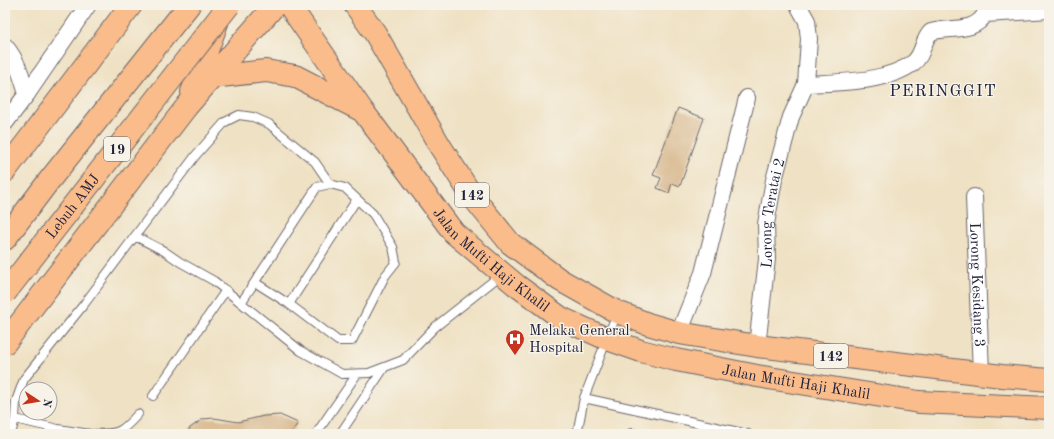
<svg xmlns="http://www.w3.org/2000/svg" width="1054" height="439" font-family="'Old Standard TT',serif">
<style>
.building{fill:#d5b488}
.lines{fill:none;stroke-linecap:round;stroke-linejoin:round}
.service-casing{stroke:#6a656b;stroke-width:10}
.minor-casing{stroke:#6a656b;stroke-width:18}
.primary-casing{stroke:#6a656b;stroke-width:24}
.trunk-casing{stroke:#6a656b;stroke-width:24}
.service{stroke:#fff;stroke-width:8}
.minor{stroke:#fff;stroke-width:16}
.primary{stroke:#f9bc8a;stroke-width:22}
.trunk{stroke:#f9bc8a;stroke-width:22}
.trunk-bridge-casing{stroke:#6a656b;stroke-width:24;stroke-linecap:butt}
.trunk-bridge{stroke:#f9bc8a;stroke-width:22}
.labels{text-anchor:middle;stroke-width:3;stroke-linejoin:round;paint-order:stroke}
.shield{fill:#f7f3e8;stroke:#62616f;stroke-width:1}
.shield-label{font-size:14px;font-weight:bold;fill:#22223b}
.street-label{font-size:15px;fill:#22223b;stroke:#f7f3e8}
.poi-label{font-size:15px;fill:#22223b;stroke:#f7f3e8;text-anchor:start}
.quarter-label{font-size:17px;letter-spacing:1px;fill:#22223b;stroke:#f7f3e8}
</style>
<rect width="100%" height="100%" fill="#f7f3e8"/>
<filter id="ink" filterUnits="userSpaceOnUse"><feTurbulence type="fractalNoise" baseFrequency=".025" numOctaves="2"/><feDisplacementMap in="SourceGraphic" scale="8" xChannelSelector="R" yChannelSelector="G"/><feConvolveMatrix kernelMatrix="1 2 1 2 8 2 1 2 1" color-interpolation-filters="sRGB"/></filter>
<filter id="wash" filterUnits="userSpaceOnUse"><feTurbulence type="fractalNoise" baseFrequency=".012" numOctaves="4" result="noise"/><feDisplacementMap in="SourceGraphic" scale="16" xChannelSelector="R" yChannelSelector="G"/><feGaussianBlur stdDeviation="0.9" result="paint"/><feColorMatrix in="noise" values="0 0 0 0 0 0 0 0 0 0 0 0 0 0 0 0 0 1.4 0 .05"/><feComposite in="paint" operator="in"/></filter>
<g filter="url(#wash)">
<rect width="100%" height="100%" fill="#efe1c3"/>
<g id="blocks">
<!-- building -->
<path class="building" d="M678,108L704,118L680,186L672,183L669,193L657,188L661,178L653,175Z
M280,415L298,423L290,434H186L190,428L203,419L214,418L238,422L264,416Z"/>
</g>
</g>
<g filter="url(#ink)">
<use href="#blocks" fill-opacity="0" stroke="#6a656b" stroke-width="1"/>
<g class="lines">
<defs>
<path id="service" d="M135,236L196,155L225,122L239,115L253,117L269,124L315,162L330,184
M241,303L317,187L330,184L345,188L373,214L393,247L396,262L385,276L352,341H338L289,304L256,283
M289,304L357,199
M153,396L226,290
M584,398L748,434
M15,419L58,429L90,434
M631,433L636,434
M11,434L15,419L16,401L24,379L85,303L135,236L164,251L180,262L214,281L301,351L342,374L369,373L403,360L435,327L502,274
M95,434C119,434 122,432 138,414
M316,434L357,374
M340,434L384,368
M577,434L584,398L617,313"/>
<g id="minor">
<path d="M5,46C17,60 22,77 27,94L5,123"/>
<path d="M806,84C838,82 886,83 913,63C924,55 922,40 931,32C949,26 974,34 985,14L1049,10"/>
<path d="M27,94L88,5"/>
<path id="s1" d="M974,197L981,373"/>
<path d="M679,333L703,273L747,98"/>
<path id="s2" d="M757,346L767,259L766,224L774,180L791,117L806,84L809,39L807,21L798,5"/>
</g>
<path id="primary" d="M192,92L217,23
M5,171L131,5
M5,343L187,106L275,5"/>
<g id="trunk">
<path id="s3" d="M289,5L362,110L454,233L516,285L561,318L607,339L641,351L676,360L757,376L919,402L1049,408"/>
<path d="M355,5L375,33L440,146L472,196L510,243L560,280L617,312L648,324L679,333L757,346L1002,376L1049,380"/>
<path d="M212,77L266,71L295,76L359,109"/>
<path d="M5,239L48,182L189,5"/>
</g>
</defs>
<!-- service casing -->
<use href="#service" class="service-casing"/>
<!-- minor casing -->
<use href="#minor" class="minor-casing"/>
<!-- primary casing -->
<use href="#primary" class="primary-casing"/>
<!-- trunk casing -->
<use href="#trunk" class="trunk-casing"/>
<!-- service -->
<use href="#service" class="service"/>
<!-- minor -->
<use href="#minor" class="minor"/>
<!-- primary -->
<use href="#primary" class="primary"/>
<!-- trunk -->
<use href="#trunk" class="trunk"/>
<defs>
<g id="trunk-bridge">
<path id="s4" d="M5,293L229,5"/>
</g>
</defs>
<!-- trunk-bridge casing -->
<use href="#trunk-bridge" class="trunk-bridge-casing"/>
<!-- trunk-bridge -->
<use href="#trunk-bridge" class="trunk-bridge"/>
</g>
</g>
<!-- icons -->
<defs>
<symbol id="hospital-pin" viewBox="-11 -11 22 30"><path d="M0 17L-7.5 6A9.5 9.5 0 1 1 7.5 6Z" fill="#c8321e" stroke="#f7f3e8"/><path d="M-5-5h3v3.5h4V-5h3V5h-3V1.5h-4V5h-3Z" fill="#fff"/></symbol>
</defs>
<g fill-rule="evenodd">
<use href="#hospital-pin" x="504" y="328" width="22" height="30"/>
</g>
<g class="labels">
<!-- shield labels -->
<g class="shield">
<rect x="104" y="137" width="26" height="24" rx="3"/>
<rect x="455" y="183" width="34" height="24" rx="3"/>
<rect x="814" y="344" width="34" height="24" rx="3"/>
</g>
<g class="shield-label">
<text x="117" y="154">19</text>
<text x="472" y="200">142</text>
<text x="831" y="361">142</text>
</g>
<!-- street labels -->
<g class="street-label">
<text dy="5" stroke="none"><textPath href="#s4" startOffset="110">Lebuh AMJ</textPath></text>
<text dy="5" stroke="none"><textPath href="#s2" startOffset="134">Lorong Teratai 2</textPath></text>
<text dy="5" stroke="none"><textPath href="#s3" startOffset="327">Jalan Mufti Haji Khalil</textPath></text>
<text dy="5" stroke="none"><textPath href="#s1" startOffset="88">Lorong Kesidang 3</textPath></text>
<text dy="5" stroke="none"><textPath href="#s3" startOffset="663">Jalan Mufti Haji Khalil</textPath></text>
</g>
<!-- poi labels -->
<g class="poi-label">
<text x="529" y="335">Melaka General<tspan x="529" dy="17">Hospital</tspan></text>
</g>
<!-- quarter labels -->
<g class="quarter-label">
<text x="943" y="96">PERINGGIT</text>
</g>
</g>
<!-- margin -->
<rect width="1054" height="439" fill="none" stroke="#f7f3e8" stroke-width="20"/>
<!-- north arrow -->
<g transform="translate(38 401) rotate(102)"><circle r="19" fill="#f7f3e8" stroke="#a29fa3"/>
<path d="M0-3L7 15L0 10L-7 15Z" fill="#c8321e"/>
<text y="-6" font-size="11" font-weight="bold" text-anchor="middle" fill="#22223b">N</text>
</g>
</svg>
